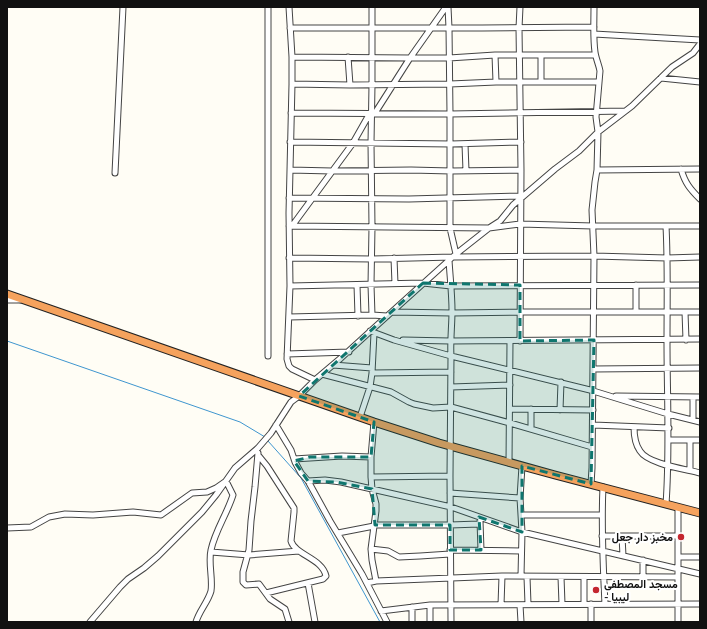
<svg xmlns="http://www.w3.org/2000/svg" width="707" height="629" font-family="'PT Serif',Vazirmatn,serif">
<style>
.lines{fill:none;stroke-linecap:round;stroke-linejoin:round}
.stream{stroke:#3f96cf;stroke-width:1}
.minor-casing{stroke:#444;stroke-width:7}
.highway-casing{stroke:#222;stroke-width:9}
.minor{stroke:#fff;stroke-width:5}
.highway{stroke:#f5a25d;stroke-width:7}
.marked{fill:#0f766e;fill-opacity:0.2;stroke:#0f766e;stroke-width:3;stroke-dasharray:8 5;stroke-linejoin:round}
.poi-dot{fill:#c4262e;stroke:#fff;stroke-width:1.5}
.labels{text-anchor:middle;stroke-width:4;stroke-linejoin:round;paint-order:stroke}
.poi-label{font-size:11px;font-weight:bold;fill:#111;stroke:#fff;text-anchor:end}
</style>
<rect width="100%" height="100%" fill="#fffdf5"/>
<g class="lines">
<!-- stream -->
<path class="stream" d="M7,341L240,422L265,437
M268,441L301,478L380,622"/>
<defs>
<path id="minor" d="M289,7L292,57V84L289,213L290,286L287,359L289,366L292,369L315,380
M448,7L449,28L450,114V228L456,254
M290,28H482L594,27
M594,34L700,40
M495,55L496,82
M292,57L410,58H449L495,55H595
M348,57L350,85
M661,78L700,82
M541,82V55
M292,84L350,85L450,84L496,82H599
M291,113L450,114L625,111
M375,113L410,58L446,7
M290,142L451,144L521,142
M465,144L466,171
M681,169C685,183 690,189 700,199
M290,170L332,171L411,170L451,171L521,170
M597,170L700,169
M115,173L123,7
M289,198L409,199L520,196
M289,226L489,228L520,224L593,226H700
M292,226L353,143L370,113
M289,258L372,259L453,257L594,256L667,258L700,257
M394,258L395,284
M449,260C450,277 452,294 452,311C452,326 450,341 451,356L450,476L451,622
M357,285L358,316
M290,286L423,283L451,286L700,285
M7,300H20
M392,312L452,313L520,312H700
M636,312V285
M685,312L686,340
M372,315L371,285L372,227L371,143L372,85V7
M289,317L372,315L387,316
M370,331L394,340L451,356L590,390L668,414L700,422
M403,340L450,341L700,339
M520,341L521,170L519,28L520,7
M287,354L349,352
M268,356V7
M333,365L372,368
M593,369L700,368
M372,373L451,372
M322,374L391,392L409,402L414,404L433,408L451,407L510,423L592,447
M451,387L510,385
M616,396L700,397
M510,409L593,410
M560,410L561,382
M360,417L370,387L372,373L374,333
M693,420V397
M374,422L371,457V477L372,489L376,504V511L371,549L372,560L376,581
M276,425L291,450L295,462L301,473L308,481L330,521L362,574L387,622
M593,425L669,428
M634,427C634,436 635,444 640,451C648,464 685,469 700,473
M531,429V409
M668,440H700
M258,453L255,487L251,521L249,550L243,572V582L246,585L259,584L270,599L285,609L289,622
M258,455L267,466L294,508V512L291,541C295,555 322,558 326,576L323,579L266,593
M294,459L342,456L371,457
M509,463L510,341
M690,470V440
M371,477L450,476
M308,481L325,480L341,482L451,507L522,532L700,574
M591,484L592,468L594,256L592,210L595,182L597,170L598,132L596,117L600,71C599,65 596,59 595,52C593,38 594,22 594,7
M603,487C601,526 603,565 605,604
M450,493L520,498
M666,504C670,450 667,396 667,342C667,303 668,265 666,226
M678,507V622
M521,515H602
M480,521L481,550
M375,525H450L479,524
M7,528L31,527L49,517L65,514L93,515L133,512L161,515L192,493L207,492L216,488L226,481L233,495C227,514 215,531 211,550C208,563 213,578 211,591C208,602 199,611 196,622
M338,533L374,526
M602,536H677
M622,536L623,556
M371,549L388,551L399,557L420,556L450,554
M450,550L521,551
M211,552L249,555L299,551
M678,557H700
M643,560V577
M521,576L522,532L520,498L522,466
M527,577L528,604
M561,577L562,604
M308,583L315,622
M367,583L376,581L502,576L678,577
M584,604V577
M430,605V622
M501,605L502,576
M520,605L521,622
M412,607V622
M381,611L430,605L700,604
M90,622L120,587L128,579L144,568L158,556L202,512L216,495L235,468L258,448L271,433L291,402L299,396L315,380L341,358L375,327L456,254L489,228L500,221L513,205L555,169L579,151L598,132L632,106L672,67L693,53L700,44
M591,622V604"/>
<path id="highway" d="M7,294L374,422L439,443L555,475L700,513"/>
</defs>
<!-- minor casing -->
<use href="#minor" class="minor-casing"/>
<!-- highway casing -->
<use href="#highway" class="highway-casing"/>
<!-- minor -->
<use href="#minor" class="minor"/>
<!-- highway -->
<use href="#highway" class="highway"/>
</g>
<!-- marked area -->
<path class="marked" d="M423,283L520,285V341L594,340L591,484L522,466V532L479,517L481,550H450V525H375L372,489L336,482L308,481L294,461L310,457H371L374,422L299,396Z"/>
<!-- markers -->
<g class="poi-dot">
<circle cx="681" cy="537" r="4"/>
<circle cx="596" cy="590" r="4"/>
</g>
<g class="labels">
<!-- poi labels -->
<g class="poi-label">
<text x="673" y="541">مخبز دار جعل</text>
<text x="604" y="588" text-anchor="start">مسجد المصطفى<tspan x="604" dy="13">- ليبيا</tspan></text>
</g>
</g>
<!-- border -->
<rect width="707" height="629" fill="none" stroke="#111111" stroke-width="16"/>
</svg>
